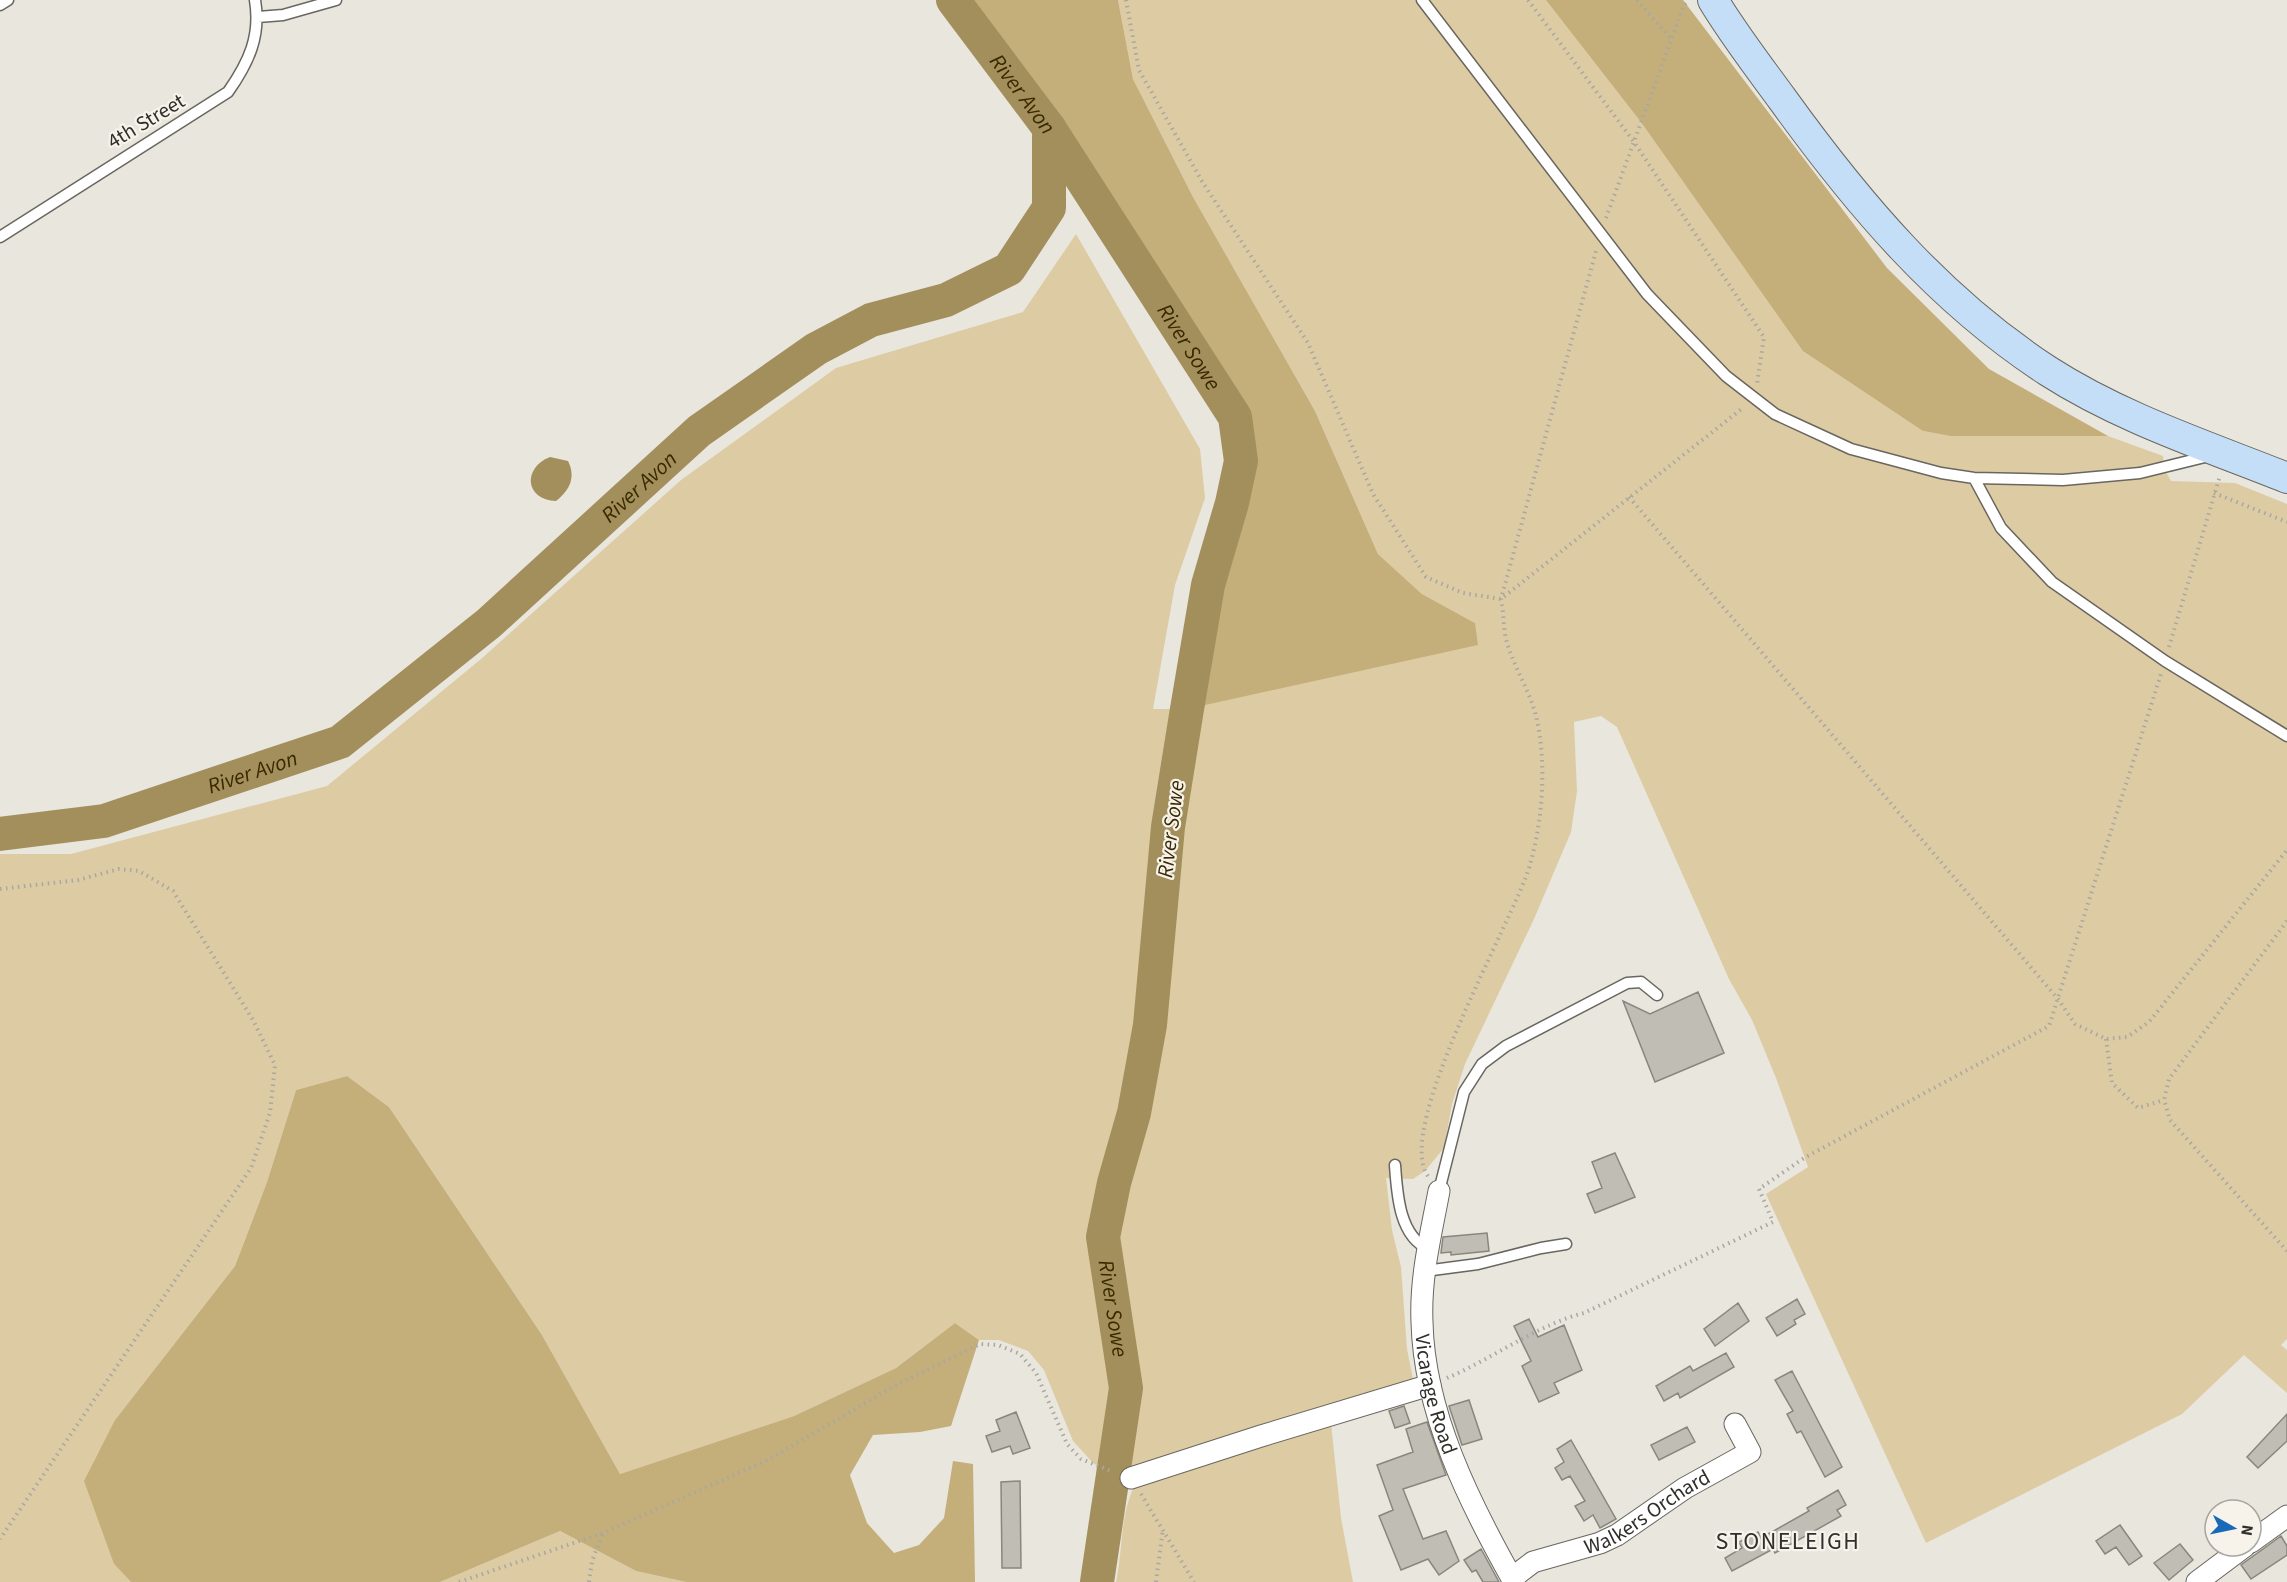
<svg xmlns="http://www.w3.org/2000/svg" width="2287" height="1582" font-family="'Source Sans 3',sans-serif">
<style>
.green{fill:#ddcca3}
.forest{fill:#c4af7b}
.water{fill:#a38f5c}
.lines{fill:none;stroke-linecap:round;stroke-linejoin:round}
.river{stroke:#a38f5c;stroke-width:34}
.building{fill:#c0bdb5;stroke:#89867e;stroke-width:1.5}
.service-casing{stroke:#69665f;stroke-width:13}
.minor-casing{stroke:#69665f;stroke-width:23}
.secondary-casing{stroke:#69665f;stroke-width:32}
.path{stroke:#a9a7a1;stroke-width:4;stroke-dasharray:1.5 4.5;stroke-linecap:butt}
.service{stroke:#fff;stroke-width:10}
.minor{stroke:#fff;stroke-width:21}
.secondary{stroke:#c4def8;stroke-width:30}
.labels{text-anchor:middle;stroke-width:4.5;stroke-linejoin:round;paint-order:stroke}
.street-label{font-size:21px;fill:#302f2c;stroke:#f7f3eb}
.water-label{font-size:22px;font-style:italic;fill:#382900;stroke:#f7f3eb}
.quarter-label{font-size:24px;letter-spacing:1.5px;fill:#302f2c;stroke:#f7f3eb}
</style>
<rect width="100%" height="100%" fill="#e9e6de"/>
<!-- green -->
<path class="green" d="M1118,0H1551L1923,431L1950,436H2108L2163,456L2164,468L2171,481L2235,483L2287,504V1339L2281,1345L2287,1350V1393L2244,1355L2182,1414L1926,1543L1766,1194L1808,1167L1776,1078L1752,1020L1729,979L1617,727L1601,716L1574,722L1577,791L1571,832L1534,919L1465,1064L1452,1104L1444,1148L1425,1171L1413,1179L1386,1178L1392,1230L1401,1267L1407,1349L1414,1384L1126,1476L1094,1464L1073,1441L1044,1370L1028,1351L999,1340H979L955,1323L896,1368L794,1416L620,1474L542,1335L389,1107L347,1076L296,1090L267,1182L235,1266L115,1420L114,1564L131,1582H0V854H71L327,786L481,659L681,480L836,368L1023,312L1076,234L1200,449L1205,498L1175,585L1153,709H1187L1475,623L1422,594L1378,554L1315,411L1193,197L1133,79Z
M1331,1423L1341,1518L1353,1582H1116C1123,1550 1120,1513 1135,1485Z
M560,1531L636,1571L686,1582H440Z"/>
<!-- forest -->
<path class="forest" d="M953,0H1118L1133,79L1193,197L1315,411L1378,554L1422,594L1475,623L1478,645L1187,709L1208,585L1241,461L1235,417L1049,128Z
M1546,0H1683L1887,268L1989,369L2108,436H1950L1923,431L1803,351L1641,122Z
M347,1076L389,1107L542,1335L620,1474L794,1416L896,1368L955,1323L979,1340L951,1426L920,1432L873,1435L850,1475L867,1523L894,1553L919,1545L944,1518L953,1461L973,1464L975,1582H686L636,1571L560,1531L440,1582H131L114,1564L84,1481L115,1420L235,1266L267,1182L296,1090Z"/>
<!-- water -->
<path class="water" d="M550,457L568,461C576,477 570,490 556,501C525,500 522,468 550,457Z"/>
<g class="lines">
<!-- river -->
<g class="river">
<path id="s1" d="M953,0L1049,128L1235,417L1241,461L1232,503L1208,585L1187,709L1168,827L1150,1025L1134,1113L1114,1183L1103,1237L1126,1388L1097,1582"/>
<path id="s2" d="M0,834L104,821L340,742L489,623L699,431L816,349L871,320L946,300L1009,269L1049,208V128"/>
</g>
</g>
<!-- building -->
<path class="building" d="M1698,992L1724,1053L1655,1082L1623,1001L1650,1014Z
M1615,1153L1635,1197L1595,1213L1587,1194L1602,1188L1592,1162Z
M1487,1233L1489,1251L1451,1255V1252L1441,1253L1443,1237Z
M1797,1299L1805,1314L1794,1320L1796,1324L1777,1336L1766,1318Z
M1738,1303L1749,1321L1715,1346L1704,1329Z
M1529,1319L1538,1337L1564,1325L1582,1370L1554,1383L1559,1393L1539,1402L1522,1366L1531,1361L1514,1326Z
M1726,1353L1734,1367L1680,1398L1678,1393L1664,1401L1656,1386L1690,1366L1693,1371Z
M1792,1371L1842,1467L1825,1477L1801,1431L1797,1433L1787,1414L1793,1411L1775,1380Z
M1469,1400L1482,1439L1462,1445L1449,1406Z
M1404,1406L1410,1423L1395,1428L1389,1411Z
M1016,1412L1030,1448L1013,1454L1010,1446L992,1452L986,1436L1000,1431L996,1420Z
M2287,1414V1441L2258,1468L2247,1457Z
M1427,1422L1446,1475L1403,1489L1423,1539L1446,1531L1459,1561L1439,1575L1428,1559L1401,1570L1379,1516L1393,1510L1377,1465L1413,1452L1406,1429Z
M1687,1427L1695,1442L1659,1460L1651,1445Z
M1571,1440L1616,1519L1600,1528L1593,1515L1584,1521L1575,1506L1585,1501L1570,1476L1562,1480L1555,1468L1564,1462L1557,1449Z
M1020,1481L1021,1568H1002L1001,1482Z
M1838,1490L1846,1505L1837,1510L1841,1516L1775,1553L1773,1549L1732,1571L1725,1558L1742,1548L1739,1542L1758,1532L1761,1538L1809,1511L1807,1508Z
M2120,1525L2142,1556L2129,1565L2116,1547L2105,1554L2096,1541Z
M2281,1536L2287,1546V1555L2251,1579L2241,1565Z
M2180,1544L2193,1560L2169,1580L2154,1563Z
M1481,1549L1486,1558L1499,1582H1483L1476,1570L1472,1572L1464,1560Z"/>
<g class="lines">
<defs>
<path id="service" d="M1422,0L1647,294L1726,376L1775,414L1851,449L1941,473L1974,478L2063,480L2140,473L2209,456
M0,5L8,0
M258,17L283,15L336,0
M0,237L228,92C249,62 261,36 255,0
M1974,478L2001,528L2052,582L2165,661L2287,736
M1395,1165C1397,1193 1399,1237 1429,1249
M1439,1191L1464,1092L1482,1064L1506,1046L1627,983L1641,982L1657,995
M1425,1271L1478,1264L1541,1248L1566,1244"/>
<g id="minor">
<path id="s3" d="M1439,1191C1431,1234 1420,1277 1422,1322C1424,1413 1470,1504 1514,1582"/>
<path d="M1131,1478L1261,1436L1430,1385"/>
<path d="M2251,1542L2287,1516"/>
<path id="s4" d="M1512,1578L1533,1562L1600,1543L1617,1535L1685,1488L1750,1452L1735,1424"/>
<path d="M2197,1582L2245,1546"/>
</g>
<path id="secondary" d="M1713,0C1734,35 1759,67 1783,100C1858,204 1939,300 2048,371C2121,418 2207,446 2287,478"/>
</defs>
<!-- service casing -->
<use href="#service" class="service-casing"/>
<!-- minor casing -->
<use href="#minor" class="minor-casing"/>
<!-- secondary casing -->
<use href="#secondary" class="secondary-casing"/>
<!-- path -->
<path class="path" d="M1126,0L1139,70L1203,183L1308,343L1373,494L1426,577L1463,593L1501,599L1744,407
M1528,0L1634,142L1764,337L1757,384
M1637,0L1671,39
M1606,218L1684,5L1689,0
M2214,493L2287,522
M1629,497L2058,999L2075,1024L2106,1039L2127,1037L2149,1022L2287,850
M2169,647L2220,476
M0,889L78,880L119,869L139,871L173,891L253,1020L275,1065L270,1113L251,1168L0,1539
M2287,921L2169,1079L2164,1100L2170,1120L2287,1251
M2106,1039L2112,1083L2138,1108L2164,1100
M1428,1176C1393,1128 1513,922 1530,865C1543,818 1547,763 1536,716C1529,689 1513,666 1506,639C1503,626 1504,612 1501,599L1596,251
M1447,1378C1492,1359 1539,1324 1584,1313L1773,1222L1759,1189L1804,1158L2049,1026L2161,674
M1141,1494L1194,1582
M459,1582L603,1533L768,1460L896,1385L980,1344L998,1345L1020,1354L1036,1373L1067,1444L1081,1459L1113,1472
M589,1582L592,1561L603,1533
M1156,1582L1163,1529"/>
<!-- service -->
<use href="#service" class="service"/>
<!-- minor -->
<use href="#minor" class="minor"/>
<!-- secondary -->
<use href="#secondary" class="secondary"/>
</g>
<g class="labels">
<!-- street labels -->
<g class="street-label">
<text transform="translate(146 121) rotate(-31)" y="7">4th Street</text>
<text dy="7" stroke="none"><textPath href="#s3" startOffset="206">Vicarage Road</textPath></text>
<text dy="7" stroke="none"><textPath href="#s4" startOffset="152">Walkers Orchard</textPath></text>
</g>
<!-- water labels -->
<g class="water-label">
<text dy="8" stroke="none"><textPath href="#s1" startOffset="117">River Avon</textPath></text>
<text dy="8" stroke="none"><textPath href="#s1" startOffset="420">River Sowe</textPath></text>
<text dy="8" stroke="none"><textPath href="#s2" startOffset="747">River Avon</textPath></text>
<text dy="8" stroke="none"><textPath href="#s2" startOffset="261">River Avon</textPath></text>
<text transform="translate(1170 829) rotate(-83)" y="8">River Sowe</text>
<text dy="8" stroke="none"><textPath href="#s1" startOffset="1410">River Sowe</textPath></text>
</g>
<!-- quarter labels -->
<g class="quarter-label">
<text x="1788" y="1549">STONELEIGH</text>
</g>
</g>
<!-- north arrow -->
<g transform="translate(2233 1528) rotate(99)"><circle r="28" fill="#f7f3eb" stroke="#a7a59f" stroke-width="1.5"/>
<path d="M0-4.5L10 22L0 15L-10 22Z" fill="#186ab9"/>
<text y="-9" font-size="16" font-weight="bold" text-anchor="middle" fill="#302f2c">N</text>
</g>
</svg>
